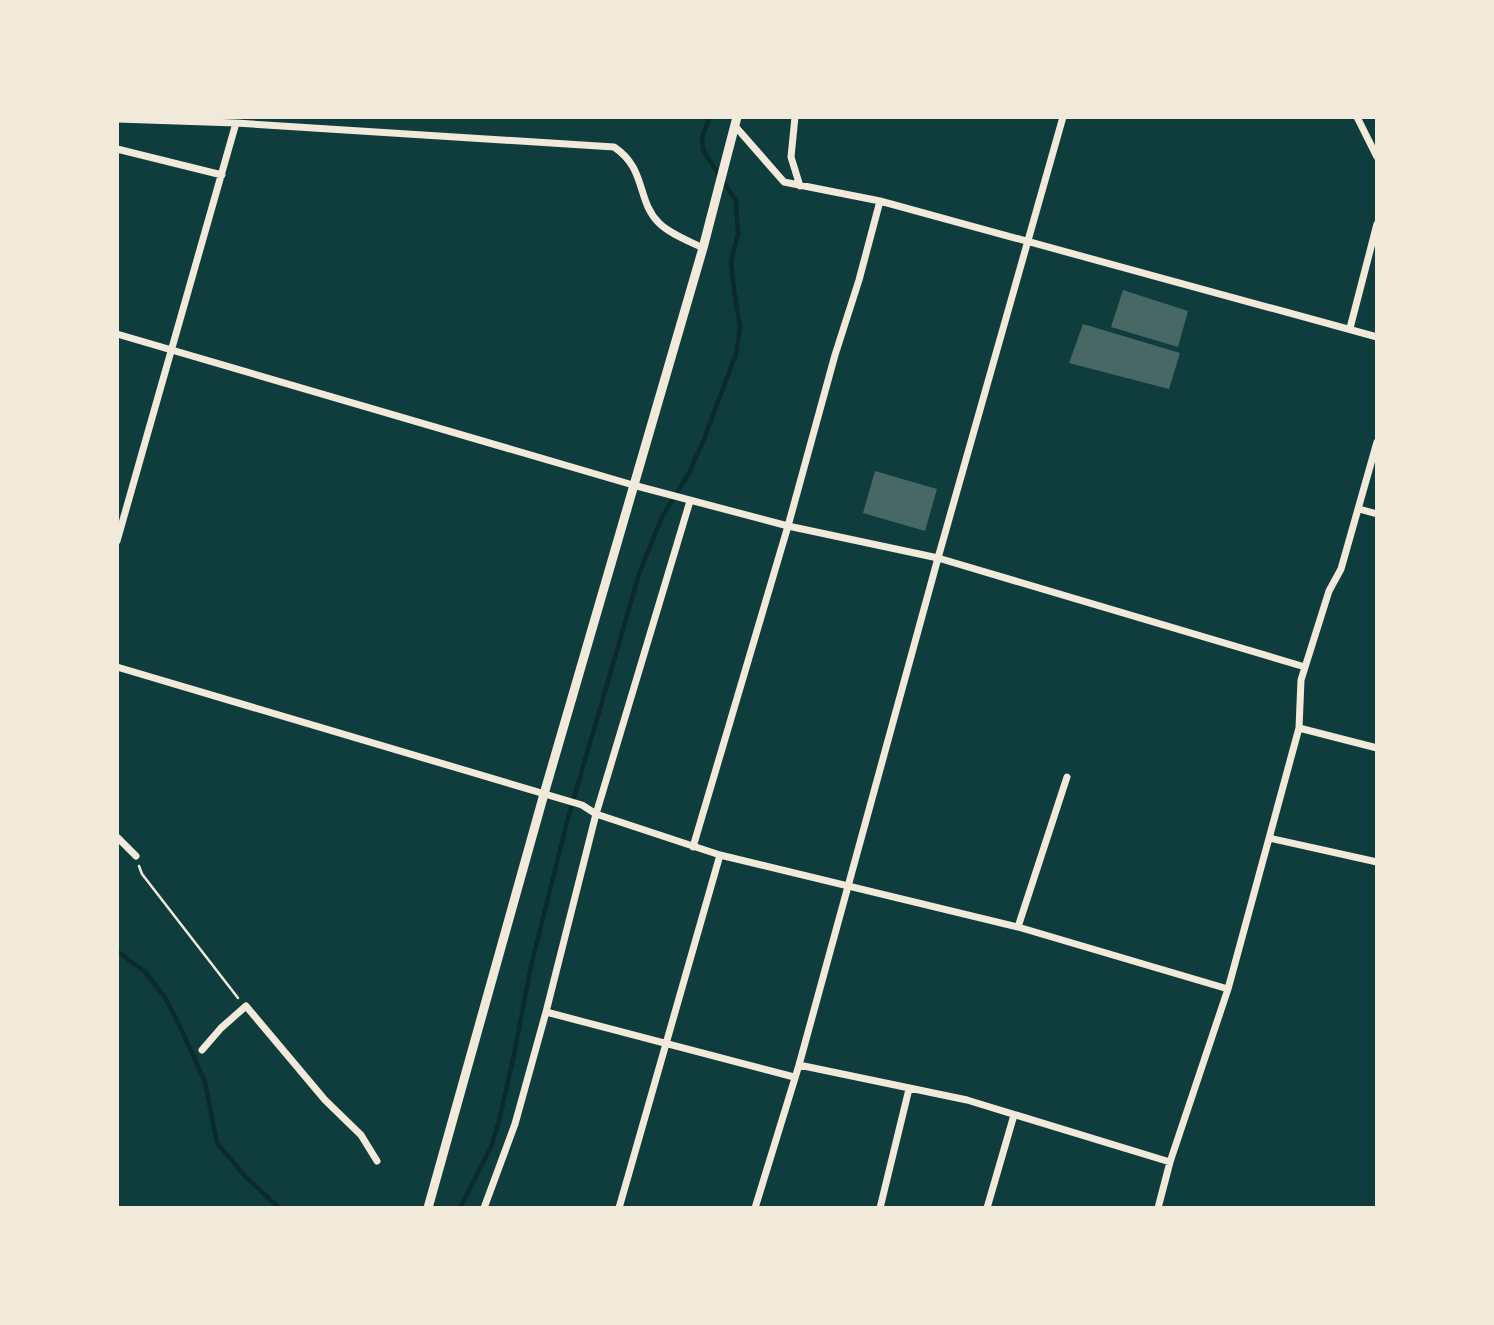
<svg xmlns="http://www.w3.org/2000/svg" width="1494" height="1325" font-family="Helvetica,sans-serif">
<style>
.lines{fill:none;stroke-linecap:round;stroke-linejoin:round}
.stream{stroke:#0a2a2b;stroke-width:4.5}
.building{fill:#486865}
.path{stroke:#f1e9da;stroke-width:2.5}
.minor{stroke:#f1e9da;stroke-width:7}
.tertiary{stroke:#f1e9da;stroke-width:9}
</style>
<rect width="100%" height="100%" fill="#0f3d3e"/>
<g class="lines">
<!-- stream -->
<path class="stream" d="M117,951L146,973L164,996L176,1018L205,1082L217,1143L245,1176L279,1208
M460,1208L491,1147L498,1125L514,1055L531,966L567,822L640,571L662,517L689,473L704,439L737,351L740,326L734,291L731,261L738,234L736,201L703,150L702,137L710,117"/>
</g>
<!-- building -->
<path class="building" d="M1123,290L1188,311L1178,347L1111,327Z
M1083,324L1180,353L1169,389L1069,363Z
M875,471L937,489L925,531L863,513Z"/>
<g class="lines">
<!-- path -->
<path class="path" d="M139,866L142,874L238,998"/>
<!-- minor -->
<path class="minor" d="M795,117L791,157L800,186
M1357,117L1377,157
M117,119L236,123L614,147C647,169 636,200 659,223C670,234 689,241 703,248
M735,126L784,182L880,201L1377,337
M117,149L222,175
M1350,328L1377,224
M117,334L633,485L788,526L938,558L1305,667
M1359,509L1377,514
M117,541L236,123
M117,667L582,805L596,814L720,855L1018,927L1228,989
M1299,728L1377,748
M117,837L136,856
M1269,838L1377,862
M693,847L788,526L835,355L859,280L880,201
M1018,927L1067,777
M546,1012L794,1077
M202,1050L221,1028L246,1006L325,1100L361,1135L377,1161
M799,1065L967,1100L1170,1162
M484,1208L515,1124L546,1012L596,814L690,501
M619,1208L720,855
M755,1208L799,1065L938,558L1063,117
M880,1208L909,1089
M987,1208L1014,1115
M1158,1208L1170,1162L1228,989L1299,728L1301,680L1329,591L1341,569L1377,442"/>
<!-- tertiary -->
<path class="tertiary" d="M428,1208L544,794L703,248L737,117"/>
</g>
<!-- border -->
<rect width="1494" height="1325" fill="none" stroke="#f1e9da" stroke-width="238"/>
</svg>
